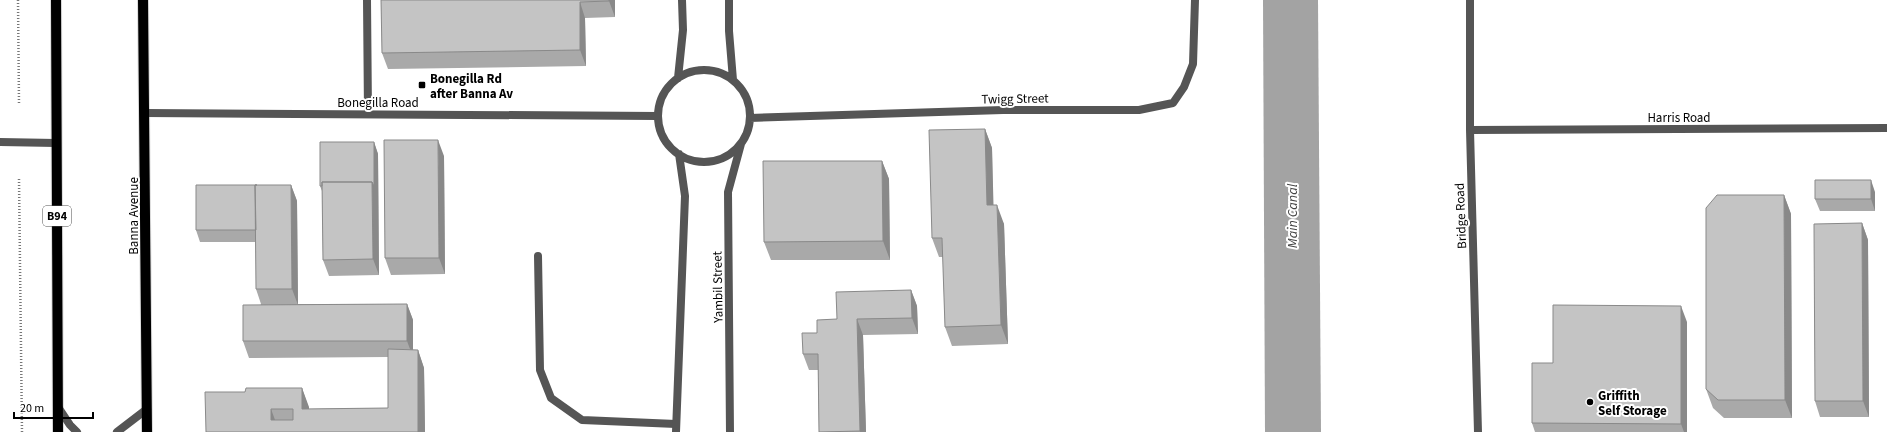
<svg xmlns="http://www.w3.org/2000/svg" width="1887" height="432" font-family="'Source Sans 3',sans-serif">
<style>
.water{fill:#a3a3a3}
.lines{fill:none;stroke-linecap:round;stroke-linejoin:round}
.primary-casing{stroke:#dbdbdb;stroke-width:12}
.path{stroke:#777;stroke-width:2.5;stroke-dasharray:1 2;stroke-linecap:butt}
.service{stroke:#555;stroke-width:8}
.minor{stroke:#555;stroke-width:8}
.primary{stroke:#000;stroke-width:10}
.wall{fill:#a9a9a9}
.shaded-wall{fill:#898989}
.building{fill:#c4c4c4;stroke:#898989;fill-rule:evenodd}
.poi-dot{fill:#000;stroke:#fff;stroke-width:1.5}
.labels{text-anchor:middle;stroke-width:4;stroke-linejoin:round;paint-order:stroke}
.shield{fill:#fff;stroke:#4c4c4c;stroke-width:1}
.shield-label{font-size:12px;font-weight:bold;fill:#000}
.poi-label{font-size:13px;font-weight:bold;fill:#000;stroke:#fff;text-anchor:start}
.street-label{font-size:13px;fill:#000;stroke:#fff}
.water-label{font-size:14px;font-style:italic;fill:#444;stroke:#fff}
</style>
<rect width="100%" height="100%" fill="#fff"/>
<!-- water -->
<path class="water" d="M1263,0H1318L1321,432H1265Z"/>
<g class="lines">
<defs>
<path id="primary" d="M56,0L58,432
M143,0L147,432"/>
</defs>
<!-- primary casing -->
<use href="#primary" class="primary-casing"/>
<!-- path -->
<path class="path" d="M18,0L19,104
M19,179L22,432"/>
<!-- service -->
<path class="service" d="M367,0L368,114
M538,256L540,370L551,398L582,420L676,424
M58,407L70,425L77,432
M117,432L147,409"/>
<!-- minor -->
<path class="minor" d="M729,0V31L733,80
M1470,0V130L1478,432
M658 116a46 46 0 1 1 92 0a46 46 0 1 1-92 0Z
M678,78L683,30L682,0
M145,113L658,116
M750,118L1003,110H1139L1173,103L1184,87L1193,64L1195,0
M1470,130L1887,128
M0,142L56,143
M676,432L685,196L679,154
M730,432L728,192L741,144"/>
<!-- primary -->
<use href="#primary" class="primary"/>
</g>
<!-- wall -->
<path class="wall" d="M381,0H615V17L585,18L586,66L388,69L382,53Z
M985,129L992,148L993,205L1004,224L1008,344L952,346L945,327L943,257H939L932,238Z
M374,142L378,154L379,275L329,276L323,260L322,191L320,186Z
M444,156L445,274L391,275L385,258Z
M882,161L889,179L890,260H771L764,242Z
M257,185H291L297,201L298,304H407L413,320V350H418L424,368L425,432H206L245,392L302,388L309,409L388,408V357L249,358L243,341L261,304L256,289V242H200L196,230Z
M1875,192V211H1820L1815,199Z
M1784,195L1791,214L1792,418H1724L1713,408L1706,389Z
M1862,223L1868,240L1869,417H1820L1815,401Z
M911,290L917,306L918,334L863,335L866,432H819L818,370H809L803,354L817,333L837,319Z
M1687,322V432H1535L1532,423L1553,363Z"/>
<!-- shaded-wall -->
<path class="shaded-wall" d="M609,0H615V17L609,1Z
M580,2L585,18L586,66L580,50Z
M985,129L992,148L994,224L987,205Z
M438,140L444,156L445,274L439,258Z
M374,142L378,154L379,275L373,259L372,182Z
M882,161L889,179L890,260L883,241Z
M1871,180L1875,192V211L1871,199Z
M291,185L297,201L298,305L292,289Z
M1784,195L1791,214L1792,418L1785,400Z
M997,205L1004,224L1008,344L1001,325Z
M1862,223L1868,240L1869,417L1863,401Z
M911,290L917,306L918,334L912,318Z
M407,304L413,320V357L407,341Z
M1681,306L1687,322V432H1684L1681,424Z
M857,319L863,335L866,432H860Z
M418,350L424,368L425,432H418Z
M302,388L309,407V427L302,409Z
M271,409L278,428L271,420Z"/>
<!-- building -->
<path class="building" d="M381,0H609V1L580,2V50L382,53Z
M985,129L987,205H997L1001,325L945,327L942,238H932L929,130Z
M384,140H438L439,258H385Z
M320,142H374V186L372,182H322V186H320Z
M763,161H882L883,241L764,242Z
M1815,180H1871V199H1815Z
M322,182H372L373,259L323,260Z
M196,185H257H255L256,230H196Z
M255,185H291L292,289H256Z
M1717,195H1784L1785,400H1718L1706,389V208Z
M1862,223L1863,401H1815L1814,224Z
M911,290L912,318L857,319L860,431L819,432L818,354H803L802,333H817V320L837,319L836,292Z
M407,304V341H243V305Z
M1553,305L1681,306V424L1532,423V363H1553Z
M388,349L418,350V432H206L205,392H245L246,388H302V409L388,408ZM271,409H293V420H271Z"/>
<!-- markers -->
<g class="poi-dot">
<rect x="418" y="81" width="8" height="8" rx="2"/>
<circle cx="1590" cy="402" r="4"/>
</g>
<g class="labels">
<!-- shield labels -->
<rect class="shield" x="43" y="206" width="28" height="20" rx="3"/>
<g class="shield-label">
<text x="57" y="220">B94</text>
</g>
<!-- poi labels -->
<g class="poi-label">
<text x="430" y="83">Bonegilla Rd<tspan x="430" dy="15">after Banna Av</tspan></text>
<text x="1598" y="400">Griffith<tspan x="1598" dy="15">Self Storage</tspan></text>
</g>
<!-- street labels -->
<g class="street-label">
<text transform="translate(1015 98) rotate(-1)" y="5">Twigg Street</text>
<text x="378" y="107">Bonegilla Road</text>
<text x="1679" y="122">Harris Road</text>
<text transform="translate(133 216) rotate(-90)" y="5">Banna Avenue</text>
<text transform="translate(1460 216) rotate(-92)" y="5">Bridge Road</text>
<text transform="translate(717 287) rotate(-91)" y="5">Yambil Street</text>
</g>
<!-- water labels -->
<g class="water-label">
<text transform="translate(1292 216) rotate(-90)" y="5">Main Canal</text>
</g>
</g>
<!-- scale -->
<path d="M14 412v6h79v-6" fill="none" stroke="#000000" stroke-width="2"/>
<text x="20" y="412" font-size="12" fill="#000000" stroke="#ffffff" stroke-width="3" paint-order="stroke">20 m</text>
</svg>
